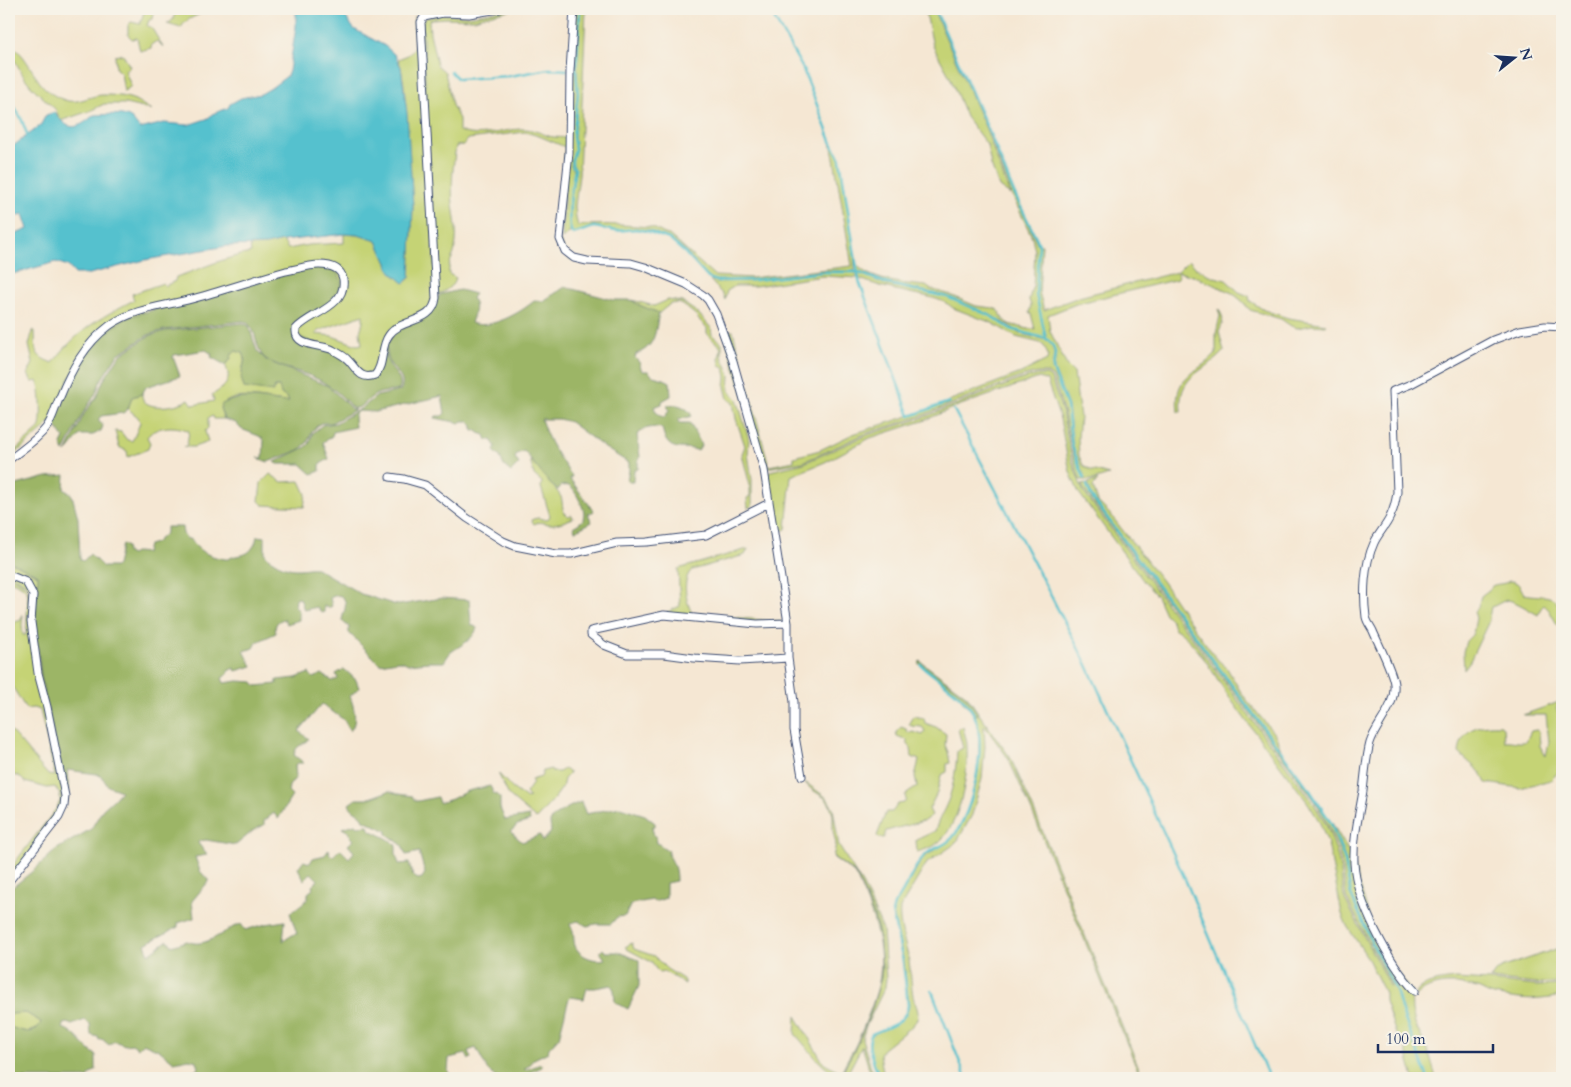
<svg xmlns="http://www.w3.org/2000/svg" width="1571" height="1087" font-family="Cardo,serif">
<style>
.green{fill:#c5d375;stroke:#70816a;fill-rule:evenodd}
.forest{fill:#9cb566;stroke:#5c7262}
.water{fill:#55c1ce;stroke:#387896}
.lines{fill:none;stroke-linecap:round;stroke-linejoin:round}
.stream{stroke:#55c1ce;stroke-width:2.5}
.minor-casing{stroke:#3c4b70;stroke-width:9}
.minor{stroke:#fff;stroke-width:7}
</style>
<rect width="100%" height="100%" fill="#f7f3e8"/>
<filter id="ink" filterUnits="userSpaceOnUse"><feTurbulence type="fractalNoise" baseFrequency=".02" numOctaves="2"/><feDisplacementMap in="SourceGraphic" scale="10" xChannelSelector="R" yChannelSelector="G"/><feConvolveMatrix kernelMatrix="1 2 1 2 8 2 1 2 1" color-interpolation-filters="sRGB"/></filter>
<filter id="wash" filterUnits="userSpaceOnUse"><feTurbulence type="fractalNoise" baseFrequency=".0096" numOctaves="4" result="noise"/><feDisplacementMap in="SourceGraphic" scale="20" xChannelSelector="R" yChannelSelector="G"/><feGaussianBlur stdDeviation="1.12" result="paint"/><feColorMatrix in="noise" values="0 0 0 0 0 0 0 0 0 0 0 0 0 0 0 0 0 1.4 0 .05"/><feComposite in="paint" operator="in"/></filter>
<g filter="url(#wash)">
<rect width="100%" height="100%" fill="#f5e7d3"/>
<!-- green -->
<path class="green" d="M145,9H151L150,11L154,12L153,19L149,20L147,26L151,27L163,47L157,41L152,44L151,48L140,51L137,38L132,39L128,35V25L131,22L140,24Z
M179,9H209C200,16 186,17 181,28L167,24L173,20L175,13L179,12Z
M505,9H513L480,17L475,19L446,18L431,19L429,21L430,33L437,65L445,72L452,105L459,119V131C480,140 502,129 524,129C531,129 539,132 546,135C552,138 561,137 568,138L559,239L565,251L573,259H569L560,248L558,240L565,147L539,136L525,132L468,139L464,145L456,146C453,165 451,185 453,205C455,219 458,234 455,248C454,259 448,259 449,274L456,278C453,287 444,291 437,296L422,22L425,18L443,14L470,16Z
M575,9H579L576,71L577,94L573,137L575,149L571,160V166L574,170L569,203L570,232L562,239Z
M581,9H586L579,175L575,206L576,218L578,226C600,223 625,225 648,227C656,227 661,234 669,235L715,276L751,278L852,266L831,141L840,159L854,251L855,271H821L755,280H717L708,277L685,251L669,238L648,230L636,229L616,231L594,226L573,234C566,223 573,182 576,169L573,165L572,160L576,149L574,137L578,94L577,71Z
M922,9H933L986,129L1010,195L999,187L991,165L987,145L966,117L950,77L933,46L927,18Z
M934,9L990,134L1014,193L1038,245H1042L1039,292L1044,310L1079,297L1177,272L1189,260L1195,267L1211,276L1226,280L1239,292L1249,296L1250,301L1264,310L1288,318L1326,324V326L1312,325L1297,328L1291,326L1281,319L1250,310L1241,300L1232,293L1194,276L1178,272V279L1076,304L1048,315L1050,331L1067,366L1074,373L1080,417L1078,437L1079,456L1083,465L1091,470L1109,475L1093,480H1080L1074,460L1063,410L1053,377L1047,373H1038L1018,378L919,417L867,433L803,462L766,468L723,330L733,331L769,466L794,461V457L820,450L853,434L949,403L948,401L1021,373L1047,360L1048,355L1044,346L1040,343L1016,337L992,323L953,308C941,297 921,296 905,292C890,289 875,285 860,279L858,273L887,285L946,297L989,315L1020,334L1046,340L1052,346L1054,353L1052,369L1067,407L1071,446L1084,478H1085L1073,446L1068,406L1054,369L1056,353L1053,345L1047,339L1041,318L1046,339L1020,332L989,314L947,296L888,283L857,271L856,263C866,281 907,284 926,286L930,289L948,294L976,306L993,308L998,310L1003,319L1009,324L1028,329H1035L1031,314L1029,313L1031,305L1029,300L1032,288H1033L1035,251L1032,237L1011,193L987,128Z
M414,16L421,19L435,281L431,310L397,326L377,371L367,376L307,343L297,334L300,326L147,308L44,429L9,459V456L39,429C43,421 41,390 38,381L32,382L28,374L33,363L29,345L33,330L35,331C36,349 32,356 53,363C75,332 101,317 134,300L132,294L163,283L165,286L175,281L176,277C201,269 225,257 251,253L250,246L266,245L283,241L288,249L308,245L344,243V234L358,235L377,241L391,272L404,283L410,278L413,206L404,85L401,67L398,59L408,55L414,48ZM363,315V322L360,332L362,344L357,345L332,336L316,334L318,331Z
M9,47C23,47 33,76 43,86C47,91 56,97 62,99C77,106 89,95 104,95C113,95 126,96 135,100C141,103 145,107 152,110L125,104H104L90,111L60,121L56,110L32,87L24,77L9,50Z
M123,54L130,67L125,70L131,86L124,92L121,73L116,69L115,56Z
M838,271L856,273L858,278L823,276L755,286H735L727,291L725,300L723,295L710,280L717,282L749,281Z
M632,300L654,306L668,300L682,302L698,313L711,328L712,335L722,343V356L730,375L729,390L737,399L749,439L748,454L752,480V506L748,508L747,498L750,496V486L742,454L745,446L736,419L733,403L728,399L725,387L726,377L724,367L720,365L719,358L721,349L719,345L712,339L707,333V328L698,319L697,316L683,305L678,303L670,304L659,313L639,305Z
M1218,309C1225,317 1223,323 1219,332L1224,351C1203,374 1177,374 1181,412H1178C1173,373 1196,376 1216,353V334L1220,316Z
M236,351L243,353L245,358L242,371L244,388L280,387L281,394L287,398L289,402C271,402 232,388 220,408L224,419H214L213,416L208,418V428L205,431L208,442L194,447H184L187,445L189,431C177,425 156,425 147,437L150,443L148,449L128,457L127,451L119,447L115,431L121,432L127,440L132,441C133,440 140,424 140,422L138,417L128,409L132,397L142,394C141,410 168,407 178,404C182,403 186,401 189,399L193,405L214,401L212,395C225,387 233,381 225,365L230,360L232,354Z
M1038,375H1047L1051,378L1062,411L1072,461L1083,491L1313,802L1327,826L1336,850L1341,871L1344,897L1390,987L1391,986L1346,897L1343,870L1338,849L1328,825L1315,801L1084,490L1082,485L1086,484L1091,497L1308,789L1331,823L1345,861L1350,895L1373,946L1395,990L1402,1012L1427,1078H1414L1405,1047L1396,1034L1385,1001V993L1367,957L1347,926L1342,914L1328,844L1319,821L1308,803C1282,767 1254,733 1229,697C1214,675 1197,642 1174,628L1172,621L1165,614L1157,596L1145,583L1079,493L1070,472L1060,419L1047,381L1039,378L958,406L923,421L870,438L825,462L791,476L786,529L777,533L768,473L770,471L804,463L867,435L919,419L1019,380Z
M530,460C536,466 559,492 561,497C563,503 562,508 564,513L568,516L572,515L573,518C569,520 557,524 553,524C545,525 542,520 534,524L532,521L533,519L538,518L547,520L550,516L541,487L542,482L534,475Z
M270,474L282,482L300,481L306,494L304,507L263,505L259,501L261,483Z
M1098,480L1093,487L1098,502L1110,514L1163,582L1194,628L1218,660L1227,668L1242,694L1276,736L1281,750L1092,496L1088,483Z
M748,549L745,555L692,570C681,579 686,602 692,613L782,622H759L665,613L680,606L678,569Z
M9,561L38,575L35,644L33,589L9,573Z
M9,576C35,587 32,598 30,622L64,792L58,817L9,879V870L56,809L60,801V795L55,787L47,788L25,782L19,776L10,775L12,756L9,754V729C23,744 35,760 48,775L55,776L40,710L33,708L26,709L9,681V654H11C15,643 9,631 16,621H20L23,615L22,625L23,635H26L28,595C26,586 17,583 9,580Z
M1509,581C1519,581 1520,587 1524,594C1538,598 1555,591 1560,609L1562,608V633L1549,610L1544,605L1541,608L1538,615C1531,611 1514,600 1507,600C1502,601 1496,606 1491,607L1488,623L1470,661L1464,669L1463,652L1466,641L1473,634L1476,618L1474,612L1478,607L1481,596L1490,589L1492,586C1498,583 1504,585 1509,581Z
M1562,701L1556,708L1562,719L1561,769L1551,780L1520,788L1486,783L1481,773L1459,753C1461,728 1478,724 1501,725L1503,728L1504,741C1512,740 1519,744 1526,741L1531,731L1536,730L1539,731L1540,746L1546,756L1549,742L1546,715H1523Z
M979,714L1010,757L1033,808L1143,1078H1141L1031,809L1008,758L984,725L985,747L982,779L972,815L958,840L952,846L927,863L900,908C898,925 906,944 909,961C911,973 911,985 913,996C915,1006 923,1013 913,1025L882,1050L880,1054L884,1078H881C876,1067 864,1046 872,1035C887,1027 907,1024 909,1005L904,962L893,912L894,906L923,858L953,838L968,811L975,788L978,771L979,737L975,715Z
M913,716L924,718L925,723L936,727L946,734L945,745L948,752L950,763L947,764V772L941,775L937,793L929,809L932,815L924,821L886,831L884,838H879L877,836L886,812H892L898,804L904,803L906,800L905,795L917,787L915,776L919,760L912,757L911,748L907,743V740L897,736L896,732L901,727L906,729L909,733L913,732L923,735L925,731L922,727L911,726L909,723Z
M963,727C964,733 967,739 967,745C969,773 960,829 935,845C931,848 923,850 917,852L916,840L935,831C938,820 944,811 948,801C954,785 956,768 957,751L963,748L958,729Z
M551,769L552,772H559L564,769L570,773L564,779L562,788L554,799L536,819L509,796L498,773L512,788L527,799L529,797L526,793L533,783L531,780L541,777L543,771Z
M802,780L827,798L833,808L839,846L863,885L883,930L886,979L885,987L866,1026L862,1039L874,1078H872L862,1046L845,1078C829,1078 806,1046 795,1034L796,1016L823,1062L841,1072V1077L871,1012L881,978L882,967L879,933L874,915L861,886L855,873L833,857L836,844L833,831V815L830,805L825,798L811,789Z
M1332,823L1352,857L1371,924L1394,969L1411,991L1412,1010L1415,1024L1430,1056L1436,1078H1428L1403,1012L1396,990L1374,945L1351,894L1346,861Z
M632,943L634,949L654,956L667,969L683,979L685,984L665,972L659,973L651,962L627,949L625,947Z
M1562,947V982L1536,984L1490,979L1496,971L1504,967Z
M1455,979L1490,981L1536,986L1562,985V996C1548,998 1535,1001 1520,999C1512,998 1502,997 1494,995C1489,994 1484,991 1480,989C1458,982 1432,980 1415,997C1418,982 1442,981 1455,979Z
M26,1013L41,1022L38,1029L27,1032L9,1027V1014Z"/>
<!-- forest -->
<path class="forest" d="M319,266L334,268L342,281L337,297L304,321L295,335L326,348L372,378L385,348C386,353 386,359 389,364C393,373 404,378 399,390C391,392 382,391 375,395C367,399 362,410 352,408C339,391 322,379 302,373C290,369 276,366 266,359C253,349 259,326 243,321L164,330L148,335L125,350L118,354L101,380L95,395L83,413L64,452L61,444L64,438L55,425L50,424L69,379L97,338L128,317L266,278Z
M565,287L614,300H631L639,305L659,313C655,332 656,347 636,354L635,358L639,362L642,371H648L653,376L664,379L670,382L671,396L662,401V404L654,407C656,413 659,417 665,417L669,410L667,405C677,403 688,407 692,416L678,420L679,423H690L701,445L698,451C688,445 673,453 666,440C664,436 663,432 662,428C654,426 641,428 637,435L640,457L638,461V469L634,470L633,482H629L627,480L629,470V463L605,448L570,422L559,419H541C548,442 559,458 572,476L570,479L594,511L588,514L592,522L575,531L574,527L583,520L584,513C583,506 575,489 569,486C566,485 562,486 560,486L558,490L550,484L524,451L517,454L515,458L519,464L511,472L504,466L500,457L494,451L496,447L491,440H487L485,435L479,433L477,430H472L473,426L469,421H463L460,423L435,418L436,416H442L445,413L442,396L375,412L358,411L355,414L354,418L355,427L333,432L332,436L323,442L329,459L320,464V471L312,474L301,464H278L275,462L306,447L309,444L313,433L322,425L336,423L362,408L377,396L400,391C408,377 393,372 389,361C387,356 387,350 386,345L398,328L423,318L437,298L442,294L460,290L475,294L472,298C477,307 474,314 471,323C490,330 520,313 534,301H543Z
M243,323L249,326L257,351L266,360L328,386L345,402L351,409L355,410L331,423H321L317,426L312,432L307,443L299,450L268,462L258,458H263L264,440L259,436L241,429L236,423L224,419L220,408L222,404C247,392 263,401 289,402L287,398L281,394L279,387H275L273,392L244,388L241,378L245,358L243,353L236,351L232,354L230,360L225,365L211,357L212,354L206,350L174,355L173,357L180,376L146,387L142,394L132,397L128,409L123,413L101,416L98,420L103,426L101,431L93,435H80L66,453L84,414L97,396L103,381L120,355L149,336L165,331Z
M65,475L64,489L72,495L78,518L80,559L83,561L90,554L103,567H115L117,565L122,544L126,546L127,553L131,555L136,552L146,553L148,545L155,543L166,533V527H182C183,535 183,538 192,540C197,552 212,557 225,559C229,560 232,556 236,556C243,555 249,554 253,547C256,544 256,539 257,536L265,537V554C272,563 288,570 299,569C305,569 309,567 316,568L361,594L393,604L399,605L442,598L469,600L471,624L477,628C473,640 461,645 451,652C448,655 446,659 444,662H428L408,664L402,661H397L380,664L349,633V627L342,621C342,614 350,603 342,597C339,594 334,596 330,598L332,606L328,608L324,606V612L322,613L317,607L304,610L300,598L296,599L295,606L299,611V620L287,624L284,619C276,621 274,626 276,633L257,642L254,648L244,651L252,666L236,671L234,668L228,671V674L222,678L224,683L238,681L253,682L256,686L277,684V680L296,678L309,673L313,678L322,674L332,681L338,679L336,674L344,669L356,680L359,688L350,696C354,707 358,722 350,731L344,720L322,704L299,731L309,739C303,746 296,744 294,755L304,763H298L295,766L296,777L289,786L288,792L292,796L278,819L274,813L264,821V825L254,830L236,845L206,840L199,841L198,843L207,855L195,857L200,871L209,881L192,901L194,918L178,923V927L145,944L149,954L168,940L172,946L187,941C206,950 224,929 241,924L245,930L266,924L285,921L283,941L294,934H297L290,913L308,899V893L313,889L312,886L318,880L311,873L304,880L298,868L303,861L310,863L313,858L325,855L329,849L330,855L333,856L340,849L349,858L354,852L348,845L354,840L351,837L349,832L342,828L355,824L358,826L368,825L369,829C378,835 388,837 396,845V855L399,864L409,863L413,876L418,879L422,878L425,873L419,852L406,855L402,845L387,834V831L364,820C361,812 352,812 349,804L356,799H367L389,791L398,794L412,796L415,801H418L437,797L439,803L452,799L467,791L490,786L494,794L498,795L500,798V808L505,820L529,816L530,821L517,825L511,832L522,842L540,835L543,841L551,832C551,829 550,826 550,823C550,815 575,804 581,802L586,814L620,807L645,815L655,823V826L652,827L654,836H656L657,843L669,851L668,854C674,863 676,870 676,881L666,883V898L654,902L652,900L631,904L625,916L617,917L611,924H596L587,926L578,921L571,923L570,925C576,932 572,941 576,948C581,957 596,962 605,959L600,952L603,949L606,952H618L639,960V986L628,1009L615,1002L614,990L611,985L595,988H587L584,999L571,997L569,998L559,1037L549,1048L548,1052L532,1060L530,1065L525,1068V1070L541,1064L542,1067L522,1076H514L513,1078H496L487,1069L476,1048L468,1051L471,1058L469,1060L466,1054L449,1058L448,1071L452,1078H211L207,1076L196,1077L193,1072L199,1068L197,1061L189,1059L174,1062L159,1050L143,1043L138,1048L132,1044L125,1045L114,1041L109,1045L102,1039L99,1040L98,1037L91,1035L90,1024L85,1020L72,1025L67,1023L63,1024V1028C77,1033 82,1046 96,1055V1070L90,1074L88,1078H9V1027C22,1030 34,1038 41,1022L26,1013L9,1014V890L34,870L57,849L91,829L103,809L114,799L121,791L108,786L102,777L97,774L67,770L69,791L67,801L42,682L35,628L38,575L9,561V487L47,477Z
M920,661L967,696L979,714L975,715L954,691L918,663Z
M833,857L855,873L861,886L874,915L879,933L882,967L881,978L871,1012L855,1049L842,1072V1078C840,1067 853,1052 858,1041C865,1022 878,995 880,975C884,940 870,909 857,878L854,873Z"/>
<!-- water -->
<path class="water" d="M299,9H340L354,29L385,46L394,54L401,67L407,113L413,206L410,277L404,283L391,272L377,241L358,235L344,234L283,241L266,245L227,246L145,260L89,274H75L68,266L56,262L9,275V237L28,229L23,214L9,218V149L40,126L46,115L55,112C68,133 78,129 94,115C105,115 124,112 132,119C135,122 137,126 140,129L164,123L188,125L209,118L212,114L228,108L230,104L241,98L261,94L271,88L287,76L289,71L296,27V11Z"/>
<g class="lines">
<!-- stream -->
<path class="stream" d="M580,9L576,71L578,94L573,137L575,149L572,160V166L575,169C572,183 565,224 573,234L594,227L616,231L636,229L647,231L669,239L684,252L708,278L717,281L755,280L821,272H857L888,284L947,297L989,315L1011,329L1047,339L1053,346L1055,353L1053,369L1067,406L1072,446L1084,478
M769,9L803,69L831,141L840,159L859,281L910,416L949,402
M935,9L990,134L1014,193L1037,239L1039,245L1036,294L1046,339
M451,72L458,79L510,76L549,69L567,70
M9,98L21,118L28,137
M954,410L1086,663L1185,879L1269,1078
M1087,485L1091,496L1309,789L1331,823L1345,861L1351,895L1373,945L1396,990L1402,1012L1428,1078
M932,991L966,1078
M880,1078C876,1066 864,1046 872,1034C887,1027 906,1024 908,1005L903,962L892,912L894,905C897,900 901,895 904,889C910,879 915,866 923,857C931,848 944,847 952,838C973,814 990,739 972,711C960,692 938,680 921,665"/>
</g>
</g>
<g filter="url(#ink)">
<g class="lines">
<defs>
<path id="minor" d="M574,9L570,71L569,153L560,239L565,251L574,258L587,261L631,263L645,267L686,284L703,295L708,300L716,314L733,361L764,470L788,623V658L794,702V730L802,776
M9,460C21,450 36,441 46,428C53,419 55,407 60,397C71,370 85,344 109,326C135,307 169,306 199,297C228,289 257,279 286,271C297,269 309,265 319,265C330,265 341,268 343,279C347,307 310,313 296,329C294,348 322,344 333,350C338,353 343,355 347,359C356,367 359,381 375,375C385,364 380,347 389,335C402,317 433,324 436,298L421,22L424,17L443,13L469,14L499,9
M390,477L404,479L425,485L467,518L503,541L515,546L556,554H571L617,543L647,542L706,535L769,503
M9,575L26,582L33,595L31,622L38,673L47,707L65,796L64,806L59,817L9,881
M788,623L757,624L664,615L591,631V635L604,645L627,654H664L694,658L740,661L788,658
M1415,991C1389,963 1356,901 1354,863C1353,838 1359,815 1363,791C1365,775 1366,758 1370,743C1376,724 1396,707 1394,684C1393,672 1378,643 1373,631C1371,627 1367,622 1366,617C1363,594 1364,565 1374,543C1378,534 1386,526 1390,517C1394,509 1396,500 1397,492L1393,391L1411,384L1493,340L1520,330L1545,326L1562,327"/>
</defs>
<!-- minor casing -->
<use href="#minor" class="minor-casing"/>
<!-- minor -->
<use href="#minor" class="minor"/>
</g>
</g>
<!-- margin -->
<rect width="1571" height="1087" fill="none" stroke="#f7f3e8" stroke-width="30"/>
<!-- north arrow -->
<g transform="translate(1514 58) rotate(73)" stroke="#f7f3e8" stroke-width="4" paint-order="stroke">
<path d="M0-4L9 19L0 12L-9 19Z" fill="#1b2f5e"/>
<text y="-8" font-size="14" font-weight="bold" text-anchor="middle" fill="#1b2f5e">N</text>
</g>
<!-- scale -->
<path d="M1378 1044v8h115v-8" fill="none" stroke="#1b2f5e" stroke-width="2.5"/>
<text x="1386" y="1044" font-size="15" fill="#1b2f5e" stroke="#f7f3e8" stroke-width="4" paint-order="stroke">100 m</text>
</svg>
